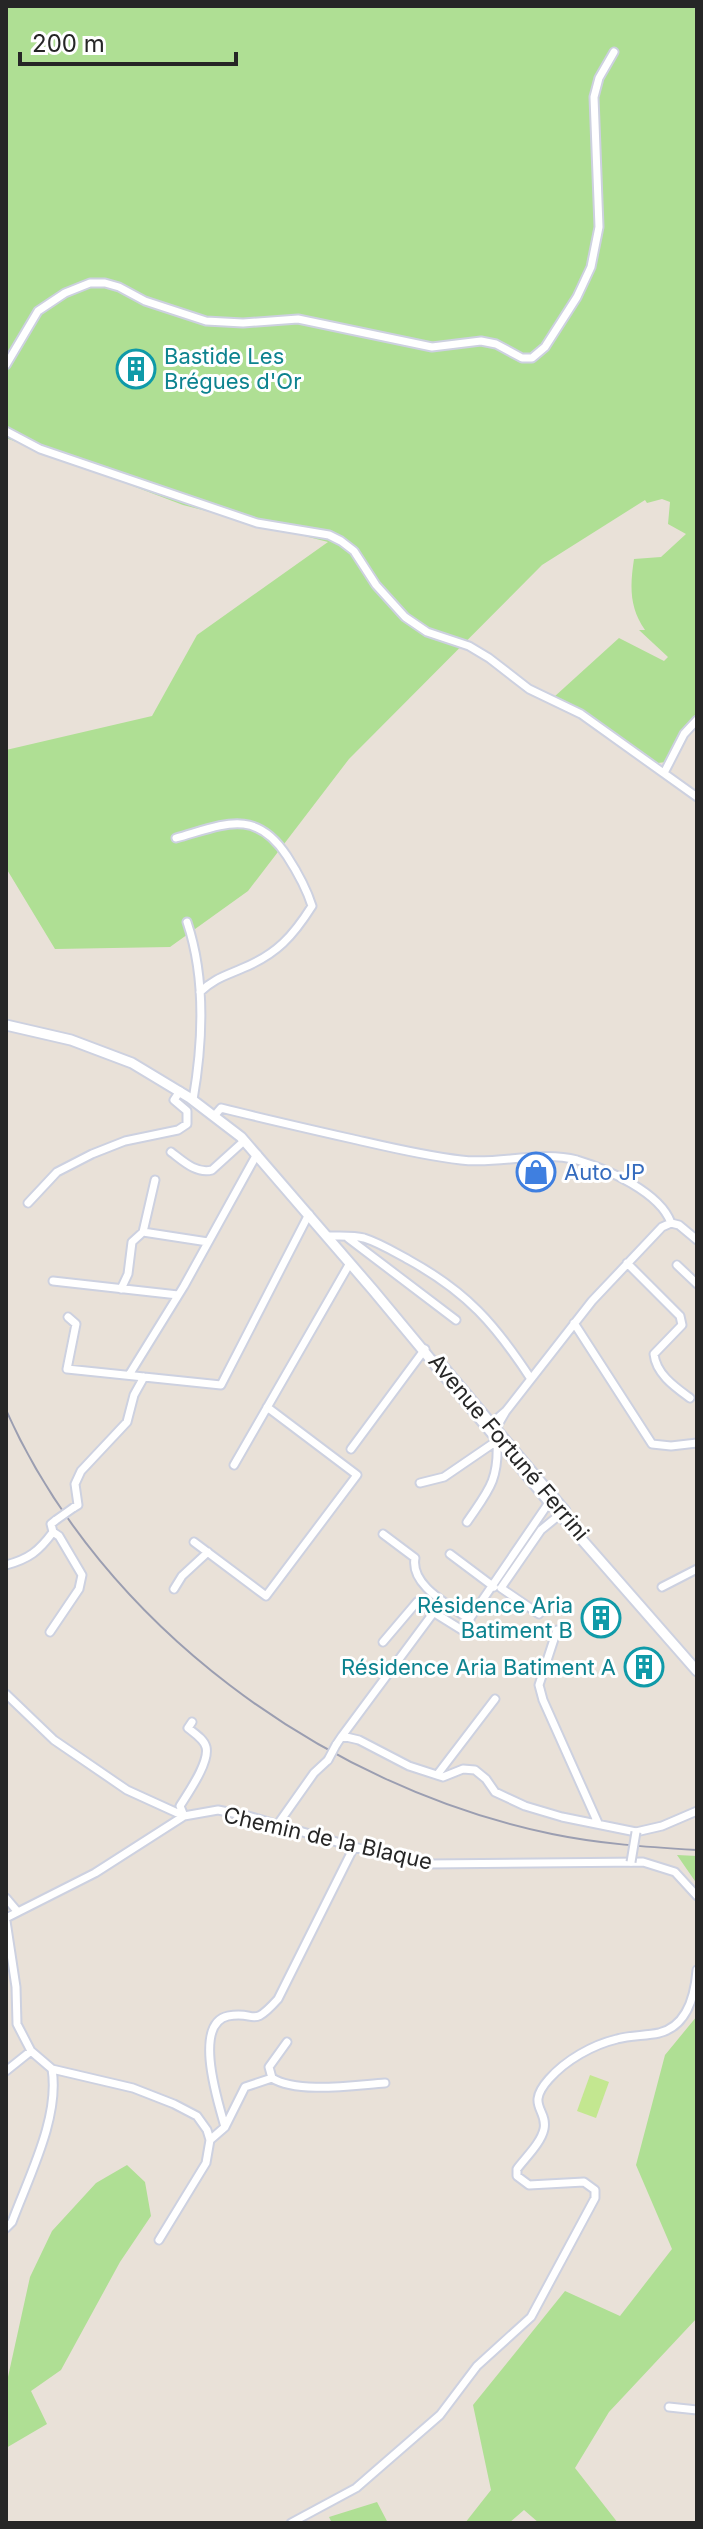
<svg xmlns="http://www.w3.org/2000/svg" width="703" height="2529" font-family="Inter,sans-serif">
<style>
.green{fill:#afdf94}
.pitch{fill:#c3e790}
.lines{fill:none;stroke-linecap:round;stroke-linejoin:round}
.minor-casing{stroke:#cdd1e0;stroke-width:11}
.secondary-casing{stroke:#cdd1e0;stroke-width:13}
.minor{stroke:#fff;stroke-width:7}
.secondary{stroke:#fff;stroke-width:9}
.rail{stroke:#9b9eb1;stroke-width:2}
.minor-bridge-casing{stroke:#cdd1e0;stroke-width:11;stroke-linecap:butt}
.minor-bridge{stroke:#fff;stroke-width:7}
.labels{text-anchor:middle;stroke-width:6;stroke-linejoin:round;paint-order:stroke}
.culture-label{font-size:22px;fill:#0d838f;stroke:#fff;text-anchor:end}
.shop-label{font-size:22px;fill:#366cbe;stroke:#fff;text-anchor:start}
.street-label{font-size:22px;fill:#262626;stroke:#fff}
</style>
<rect width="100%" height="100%" fill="#e9e1d8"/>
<!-- green -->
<path class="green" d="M6,6H697V716L666,762L658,763L593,717L554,697L619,638L664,661L668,657L639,630H645C629,607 630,586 634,559L661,557L686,534L668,524L670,502L662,499L647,503L645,500L542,565L349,759L248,891L170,947L55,949L6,868V750L152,716L197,635L328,542L183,505L6,438Z
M677,1855L697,1856V1884Z
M697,2016V2318L609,2412L575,2468L618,2523H539L524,2510L509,2523H465L491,2490L473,2405L565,2291L620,2316L672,2249L636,2165L665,2055Z
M127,2165L145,2182L151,2216L120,2262L61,2370L31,2391L47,2424L6,2448V2386L30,2277L52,2231L96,2183Z
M377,2502L388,2523H332L329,2517Z"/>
<!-- pitch -->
<path class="pitch" d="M590,2075L609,2082L596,2118L577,2111Z"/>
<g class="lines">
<defs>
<path id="minor" d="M6,365L38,311L65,293L90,283H105L119,287L145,301L206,321L243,323L298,319L432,347L481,341L496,344L522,358H532L545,347L577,297L591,267L599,227L594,97L599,78L614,52
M6,431L40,449L257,523L329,535L341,541L354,551L376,585L405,617L427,632L469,646L489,658L529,689L581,714L697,797
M664,773L684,734L697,720
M176,838C223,825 255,807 287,856C298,873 306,887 312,906C293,936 277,954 243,968C225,976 215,978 200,992
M187,922C206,978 203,1042 193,1100
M215,1115L221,1108C265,1119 309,1129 353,1139C388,1147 425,1156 461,1160C500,1165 539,1150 577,1160C607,1169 660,1192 671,1223
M171,1152C183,1161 196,1174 212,1170L244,1141
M28,1203L57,1172L92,1154L125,1141L178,1130L187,1124V1111L174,1100L180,1091
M671,1223L679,1225L697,1240
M143,1232L208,1242
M328,1236C339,1236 353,1235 364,1238C380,1243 394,1252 409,1260C467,1292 495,1324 531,1379
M348,1238L456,1320
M627,1263L680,1316L682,1325L654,1354C656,1374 675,1387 690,1398
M677,1265L697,1284
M53,1281L178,1295
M121,1289L128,1274L132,1242L143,1232L155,1180
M68,1317L76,1324L67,1369L221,1385L309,1214
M574,1323L652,1444L671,1446L697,1443
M129,1375L184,1286L257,1154
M490,1425L506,1411
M495,1430L506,1411L592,1301L662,1227L671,1223
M351,1449L425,1349
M234,1465L350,1263
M420,1483L444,1477L501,1438
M73,1508L78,1505L75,1484L81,1471L127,1422L134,1395L144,1377
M467,1522C488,1491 499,1481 497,1441
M383,1534L415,1558C410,1586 450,1605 470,1620
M194,1542L266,1596L357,1475L267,1407
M450,1554L494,1587
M6,1565C29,1559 39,1551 53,1532L51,1524L56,1520
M662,1587L697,1569
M174,1589L182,1576L208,1552
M539,1614L501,1588L541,1530L563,1512
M557,1630L539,1685L543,1700L598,1823
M50,1632L79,1589L82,1575L59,1536L53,1532
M383,1642L417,1602L462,1630L550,1501
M6,1694L54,1740L127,1790L184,1816
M342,1736L434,1612
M336,1745L342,1736L359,1740L409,1766L443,1777L463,1769L475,1770L486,1779L495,1792L525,1806L562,1817L636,1832L662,1826L697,1811
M437,1775L495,1699
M184,1816L180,1806C188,1793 210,1762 206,1747C204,1739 194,1733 188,1728L192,1722
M278,1824L314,1773L328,1760
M6,1898L17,1911
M6,1918L95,1873L184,1816L218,1810L248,1816L354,1847L426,1864L643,1862L675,1872L697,1896
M6,1921L16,1987L17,2024L31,2051L52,2069L133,2088L174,2104L197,2116L207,2130L210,2140L206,2163L159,2240
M287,2042L269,2067L272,2078C297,2094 355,2085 385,2083
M6,2071L31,2051
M225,2127C219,2105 192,2024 228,2016C257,2010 250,2030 278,1999L354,1847
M210,2140L225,2127L245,2087L272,2078
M6,2228L12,2222C29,2176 60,2117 52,2069
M669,2407L697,2410
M291,2523L356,2488L440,2415L477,2366L531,2317L595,2198V2190L584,2182L529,2185L517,2176V2169C526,2157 541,2143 544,2129C548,2109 525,2106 549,2079C566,2060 592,2045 617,2039C630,2035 645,2036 659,2033C688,2026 695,1995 697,1970"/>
<path id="secondary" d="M6,1025L71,1040L132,1063L190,1098L241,1137L373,1290L549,1502L697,1671
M440,1363L565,1511"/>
</defs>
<!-- minor casing -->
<use href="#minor" class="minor-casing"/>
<!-- secondary casing -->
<use href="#secondary" class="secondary-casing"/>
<!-- minor -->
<use href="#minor" class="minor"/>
<!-- secondary -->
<use href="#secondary" class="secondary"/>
<!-- rail -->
<path class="rail" d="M6,1410C102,1625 324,1787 552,1834C600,1844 648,1847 697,1850"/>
<defs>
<path id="minor-bridge" d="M56,1520L73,1508
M328,1760L336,1745
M631,1862L636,1832"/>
</defs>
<!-- minor-bridge casing -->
<use href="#minor-bridge" class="minor-bridge-casing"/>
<!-- minor-bridge -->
<use href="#minor-bridge" class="minor-bridge"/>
</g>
<!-- icons -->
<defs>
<symbol id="building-ring" viewBox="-11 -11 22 22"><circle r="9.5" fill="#fff" stroke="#0f9aa8" stroke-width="1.5"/><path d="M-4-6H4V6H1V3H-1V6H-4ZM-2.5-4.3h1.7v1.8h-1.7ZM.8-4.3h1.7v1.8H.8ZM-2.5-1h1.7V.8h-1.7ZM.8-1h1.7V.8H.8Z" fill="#0f9aa8"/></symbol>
<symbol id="shop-ring" viewBox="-11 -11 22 22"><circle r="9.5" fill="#fff" stroke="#3f7fe0" stroke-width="1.5"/><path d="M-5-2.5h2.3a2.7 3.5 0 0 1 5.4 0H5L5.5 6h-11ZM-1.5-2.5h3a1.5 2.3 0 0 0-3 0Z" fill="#3f7fe0"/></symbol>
</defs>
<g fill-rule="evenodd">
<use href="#building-ring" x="114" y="347" width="44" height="44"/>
<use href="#shop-ring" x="514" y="1150" width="44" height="44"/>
<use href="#building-ring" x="579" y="1596" width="44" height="44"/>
<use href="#building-ring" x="622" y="1645" width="44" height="44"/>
</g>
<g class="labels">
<!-- culture labels -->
<g class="culture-label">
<text x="164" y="364" text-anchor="start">Bastide Les<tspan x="164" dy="25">Brégues d'Or</tspan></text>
<text x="573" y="1613">Résidence Aria<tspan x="573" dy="25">Batiment B</tspan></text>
<text x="616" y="1675">Résidence Aria Batiment A</text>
</g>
<!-- shop labels -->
<g class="shop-label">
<text x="564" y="1180">Auto JP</text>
</g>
<!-- street labels -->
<g class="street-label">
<text transform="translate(509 1447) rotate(50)" y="8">Avenue Fortuné Ferrini</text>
<text transform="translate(328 1838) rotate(13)" y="8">Chemin de la Blaque</text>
</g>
</g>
<!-- border -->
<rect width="703" height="2529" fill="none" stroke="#262626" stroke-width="16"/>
<!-- scale -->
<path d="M20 52v12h216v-12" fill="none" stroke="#262626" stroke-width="4"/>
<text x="32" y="52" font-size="24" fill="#262626" stroke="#ffffff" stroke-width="6" paint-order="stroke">200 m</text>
</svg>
